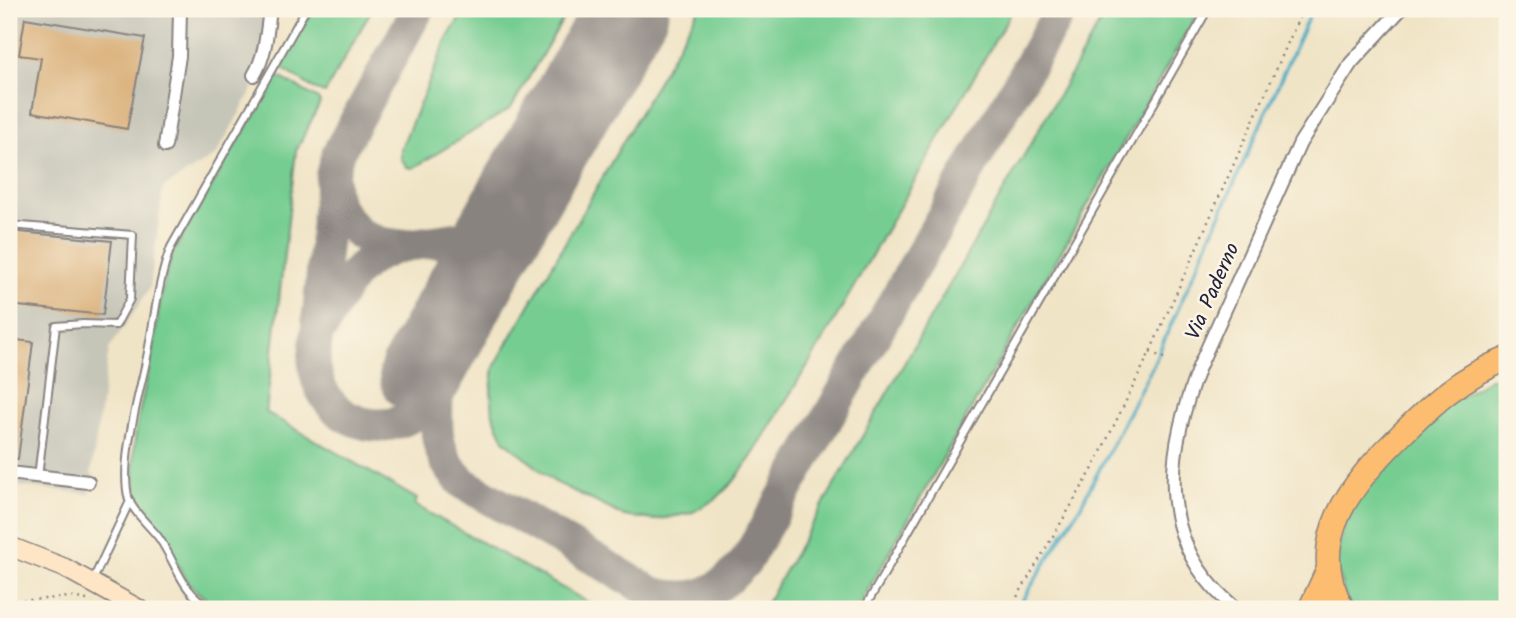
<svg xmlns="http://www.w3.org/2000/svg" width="1516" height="618" font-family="Kalam,sans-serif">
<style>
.industrial{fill:#c5c5b8}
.green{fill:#76cd92;stroke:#4c7866;stroke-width:2}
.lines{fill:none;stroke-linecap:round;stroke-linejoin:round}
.stream{stroke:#44a9c4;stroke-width:3.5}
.taxiway{stroke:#898380;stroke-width:33}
.runway{stroke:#898380;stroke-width:84}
.building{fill:#dbb480}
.lane-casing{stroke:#898380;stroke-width:10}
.street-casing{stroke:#898380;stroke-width:16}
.secondary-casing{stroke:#898380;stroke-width:21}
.highway-casing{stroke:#898380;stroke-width:26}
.path{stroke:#898380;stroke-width:2.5;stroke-dasharray:2 5;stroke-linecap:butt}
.lane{stroke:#fff;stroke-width:6}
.street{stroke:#fff;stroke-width:12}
.secondary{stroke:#fee5c5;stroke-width:18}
.highway{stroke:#fcbd6f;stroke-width:23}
.labels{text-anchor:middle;stroke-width:5;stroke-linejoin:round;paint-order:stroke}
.street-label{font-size:21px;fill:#22223b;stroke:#fcf5e5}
</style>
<rect width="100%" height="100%" fill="#fcf5e5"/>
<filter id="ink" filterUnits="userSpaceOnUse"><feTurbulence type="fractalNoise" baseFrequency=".0143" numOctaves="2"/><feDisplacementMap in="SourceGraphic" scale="14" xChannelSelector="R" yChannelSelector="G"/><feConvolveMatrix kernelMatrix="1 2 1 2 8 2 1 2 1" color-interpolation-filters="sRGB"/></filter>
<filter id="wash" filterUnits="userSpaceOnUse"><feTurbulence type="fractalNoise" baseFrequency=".00686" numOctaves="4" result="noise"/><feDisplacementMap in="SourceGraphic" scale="28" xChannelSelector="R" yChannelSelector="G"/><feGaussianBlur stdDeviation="1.57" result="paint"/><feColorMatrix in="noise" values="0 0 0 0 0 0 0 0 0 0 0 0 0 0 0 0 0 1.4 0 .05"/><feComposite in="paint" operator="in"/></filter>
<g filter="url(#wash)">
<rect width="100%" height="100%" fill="#f0e4c6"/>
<!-- industrial -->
<path class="industrial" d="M9,9H262L272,54L216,155L163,188L150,288L109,349L91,474L94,475L90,494L9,485Z"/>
<!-- green -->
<path class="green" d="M313,9H372L325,93L316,90L282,68V64Z
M465,9H569L511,108L413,168L407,167L401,160V148L447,39Z
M699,9H1013L822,342L752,456L734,481L716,499L691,513L655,520L624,516L553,481L504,440L493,415L491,390L494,367Z
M1108,9H1200L857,609H763Z
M278,76L318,99L320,103L296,151L266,412L417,499L415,505L600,609H223C209,601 195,593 186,579C179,569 175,557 170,546C158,522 136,503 134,475C131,436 143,398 151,360C158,323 159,286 174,251L273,80Z
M1507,372V609H1354L1348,605L1334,561L1354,496L1445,406L1488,380Z"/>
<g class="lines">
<!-- stream -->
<path class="stream" d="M1017,609L1080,507L1153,365L1312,9"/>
<!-- taxiway -->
<path class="taxiway" d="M418,9L338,153L332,174L333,191L338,208L358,233L380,243L402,246L466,237L485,231L513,207
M332,174L314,362C316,387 330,411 354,420C387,433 424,420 437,385C442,372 439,356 445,343C461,308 484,275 504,241
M322,328C343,289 356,257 402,246
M438,382C436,423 431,452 463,483L653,593C695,604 718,593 746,561L1061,9"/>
<!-- runway -->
<path class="runway" d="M421,374L513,207L627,9"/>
</g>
<g id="blocks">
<!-- building -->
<path class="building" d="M25,18L145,38L127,129L32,112L41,58L19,55Z
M9,231L112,241L103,315L9,305Z
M9,339L33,342L18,459L9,458Z"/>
</g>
</g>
<g filter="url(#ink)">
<use href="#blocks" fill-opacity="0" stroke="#898380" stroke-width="2"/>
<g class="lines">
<defs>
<path id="lane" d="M9,165L14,132
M9,225L133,235L130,299L116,325L83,324L56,326L38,477
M92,582L130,501
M212,609C180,591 178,566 159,538C150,526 134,513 129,500C118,462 141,390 148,352C155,316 158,281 171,247L306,9
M864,609L1208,9"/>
<path id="street" d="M254,75C266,55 267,31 270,9
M165,146L179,56L180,9
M9,473L88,482
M1236,609C1228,602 1220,595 1213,587C1155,522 1171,440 1199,367L1300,143L1351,63L1401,9"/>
<path id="secondary" d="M9,546L65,568L139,609"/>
<path id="highway" d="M1310,609L1328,570
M1343,609C1303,541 1352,483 1399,437C1433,403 1462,376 1507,359"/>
</defs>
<!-- lane casing -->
<use href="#lane" class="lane-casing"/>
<!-- street casing -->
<use href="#street" class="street-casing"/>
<!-- secondary casing -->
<use href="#secondary" class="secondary-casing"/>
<!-- highway casing -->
<use href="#highway" class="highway-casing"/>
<!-- path -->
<path class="path" d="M1316,9L1323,12
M1150,352L1164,358
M9,598L17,601L72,597L92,601
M1010,609L1092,470L1150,352L1303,9"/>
<!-- lane -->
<use href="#lane" class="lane"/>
<!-- street -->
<use href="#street" class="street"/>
<!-- secondary -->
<use href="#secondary" class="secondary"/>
<!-- highway -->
<use href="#highway" class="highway"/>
</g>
</g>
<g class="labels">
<!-- street labels -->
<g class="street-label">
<text transform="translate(1212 291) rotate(-66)" y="7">Via Paderno</text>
</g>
</g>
<!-- margin -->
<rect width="1516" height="618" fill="none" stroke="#fcf5e5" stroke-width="35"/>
</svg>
